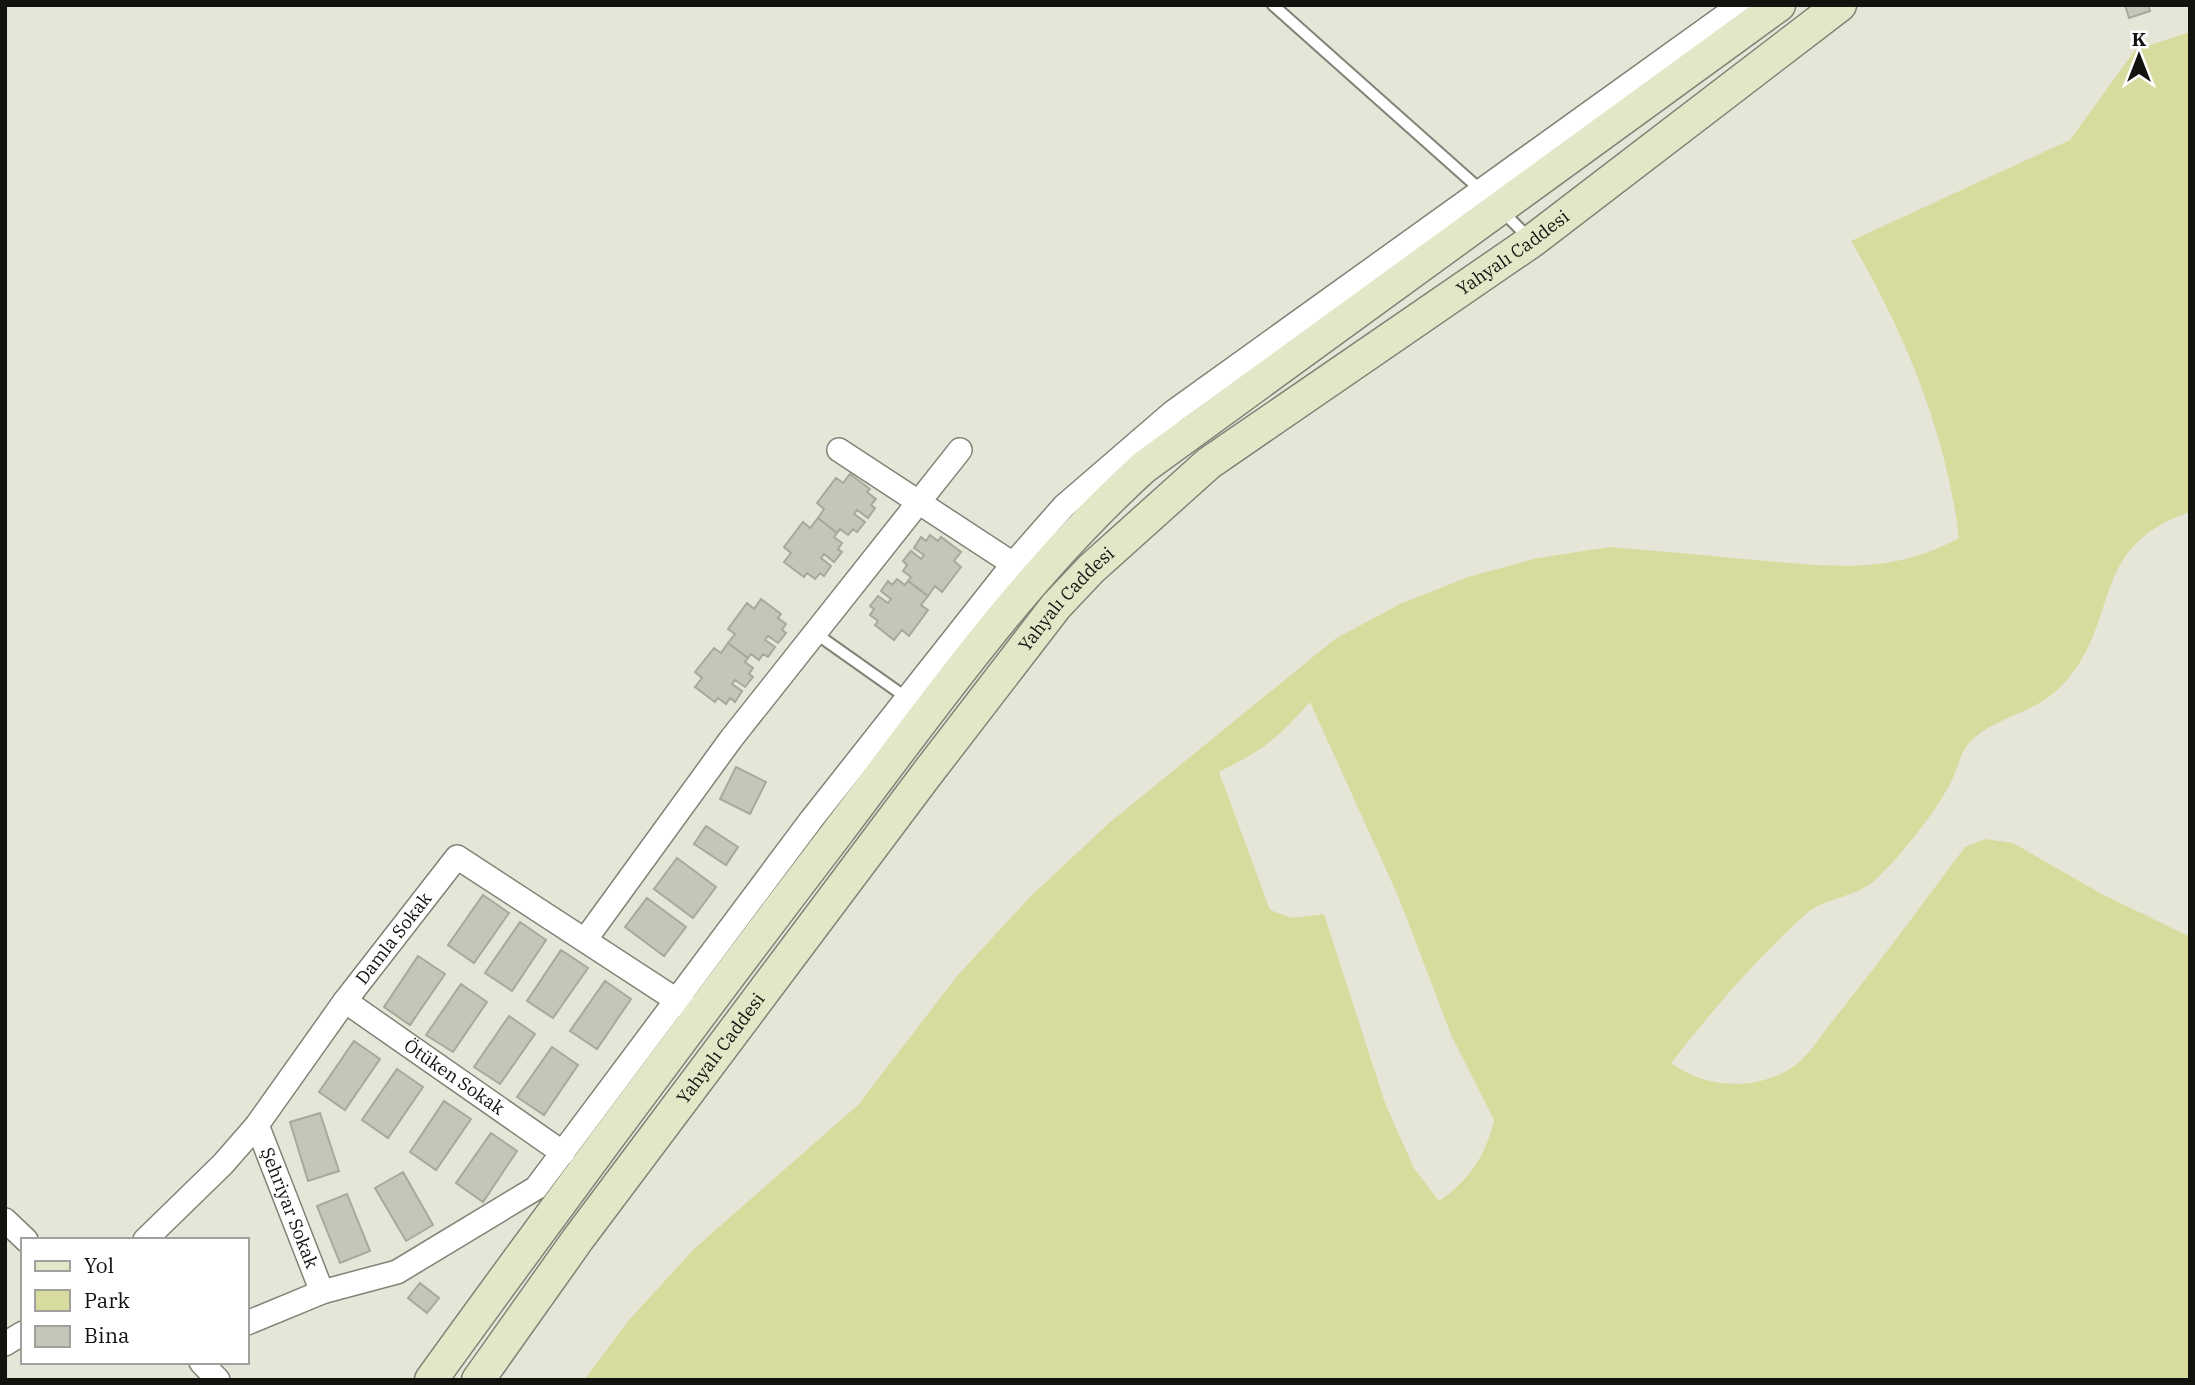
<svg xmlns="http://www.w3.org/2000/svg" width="2195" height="1385" font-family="'IBM Plex Serif',serif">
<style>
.green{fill:#d7dc9e;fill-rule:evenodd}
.building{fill:#c4c6b8;stroke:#a7a99b;stroke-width:2}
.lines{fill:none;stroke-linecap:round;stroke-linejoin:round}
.lane-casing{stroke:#828376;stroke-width:14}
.street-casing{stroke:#828376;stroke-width:26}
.secondary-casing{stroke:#828376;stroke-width:35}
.lane{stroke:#fff;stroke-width:10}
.street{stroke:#fff;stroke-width:23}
.secondary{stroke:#e4e6c8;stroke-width:32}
.labels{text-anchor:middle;stroke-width:5;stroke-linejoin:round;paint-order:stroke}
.street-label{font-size:18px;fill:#12130e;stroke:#fff}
</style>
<rect width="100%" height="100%" fill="#e5e6d8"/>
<!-- green -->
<path class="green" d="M2190,32V512C2089,546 2121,617 2067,680C2037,715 2001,713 1973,739C1960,751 1959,765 1952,780C1937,811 1899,858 1874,881C1856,897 1825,898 1807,913C1757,957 1712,1011 1671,1063C1706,1089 1760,1092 1797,1064C1812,1052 1825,1029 1838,1014C1882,959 1923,903 1965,847L1985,839L2013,843L2100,893L2190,937V1380H584L629,1320L695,1248L858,1105L957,976L1031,896L1109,823L1335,639L1400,604L1468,577L1538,558L1610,547C1658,551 1706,555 1754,560C1830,566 1889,576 1959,538C1946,432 1905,333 1851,241L2070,140L2135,50ZM1310,702L1398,896L1452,1037L1494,1120C1486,1155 1469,1181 1439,1201L1414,1168L1385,1103L1324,914L1292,918L1270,910L1219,772C1263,750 1277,739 1310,702Z"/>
<!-- building -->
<path class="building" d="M2125,5H2148L2150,11L2129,18Z
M850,474L870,489L867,492L876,499L871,505L875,508L868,518L857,510L854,514L865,522L857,532L853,529L848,535L840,529L837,533L818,518L824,509L817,503L836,478L843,483Z
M818,518L837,533L834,537L842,543L838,549L842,552L834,562L824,554L821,558L831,566L824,576L820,573L815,579L807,573L804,577L784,562L791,553L784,547L803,522L810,528Z
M930,535L938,541L941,537L961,552L954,561L961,567L942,592L935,586L928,596L908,581L911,577L903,571L907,565L903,561L911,551L921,559L924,555L914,548L921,537L926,541Z
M897,579L905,585L908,581L928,596L921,605L928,610L909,636L902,630L894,640L875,625L878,621L870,615L874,609L870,606L878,596L888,603L891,599L881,591L888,581L892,585Z
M761,599L781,614L778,618L786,624L782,630L786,633L778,643L768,636L765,640L775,647L768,657L763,654L759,660L751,654L748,658L728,643L735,634L728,629L747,603L754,609Z
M728,643L748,658L745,662L753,668L749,674L753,677L745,687L735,680L732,684L742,691L735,702L730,698L726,704L718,698L715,702L695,687L702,678L695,672L714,648L721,653Z
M736,767L766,782L750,814L720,799Z
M706,826L738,847L726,865L694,844Z
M677,858L716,887L693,918L654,889Z
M483,895L509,913L474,963L448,945Z
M647,898L686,927L664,956L625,927Z
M520,922L546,940L512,991L485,973Z
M561,950L588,968L553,1018L527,1001Z
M418,956L445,974L410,1025L384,1007Z
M605,981L631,999L597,1049L570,1031Z
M461,984L487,1002L453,1052L426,1035Z
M509,1016L535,1034L500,1084L474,1067Z
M354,1041L380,1059L345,1110L319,1092Z
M552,1047L578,1065L544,1115L517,1097Z
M397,1069L423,1087L388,1138L362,1120Z
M444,1101L471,1119L436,1170L410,1152Z
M320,1113L339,1171L308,1181L290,1122Z
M491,1133L517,1151L483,1202L456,1183Z
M403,1172L433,1225L406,1241L375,1188Z
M347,1194L370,1251L340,1263L317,1206Z
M420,1283L439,1298L427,1313L408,1298Z"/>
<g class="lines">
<defs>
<path id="lane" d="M1273,5L1483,192
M1502,211L1530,239
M815,633L907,698"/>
<g id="street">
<path d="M839,450L1013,564"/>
<path d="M585,940L731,739L960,450"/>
<path id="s1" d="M345,1001L563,1153"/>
<path id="s2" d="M257,1125L322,1292"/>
<path d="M5,1220L26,1240"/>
<path id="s3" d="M145,1240L223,1164L257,1125L345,1001L457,857L687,1007"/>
<path d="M247,1323L322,1292L397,1272L536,1188L811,820L1013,564L1064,506L1173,412L1740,5"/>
<path d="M5,1344L23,1333"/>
<path d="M201,1362L218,1380"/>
</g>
<g id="secondary">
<path d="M431,1380C564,1196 700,1013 838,832C934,705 1025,575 1144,467L1779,5"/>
<path id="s4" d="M478,1380L578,1239L926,775L1056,606L1091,569L1209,463L1532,241L1840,5"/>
</g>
</defs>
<!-- lane casing -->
<use href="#lane" class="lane-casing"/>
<!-- street casing -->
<use href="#street" class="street-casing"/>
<!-- secondary casing -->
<use href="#secondary" class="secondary-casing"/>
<!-- lane -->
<use href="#lane" class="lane"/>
<!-- street -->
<use href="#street" class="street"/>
<!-- secondary -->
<use href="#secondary" class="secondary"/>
</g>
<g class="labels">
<!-- street labels -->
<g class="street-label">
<text dy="6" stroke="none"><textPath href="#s4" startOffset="1545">Yahyalı Caddesi</textPath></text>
<text dy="6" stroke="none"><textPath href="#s4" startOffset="978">Yahyalı Caddesi</textPath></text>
<text dy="6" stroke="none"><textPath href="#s3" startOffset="392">Damla Sokak</textPath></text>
<text dy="6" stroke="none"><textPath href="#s4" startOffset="411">Yahyalı Caddesi</textPath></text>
<text dy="6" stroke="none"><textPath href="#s1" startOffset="133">Ötüken Sokak</textPath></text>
<text dy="6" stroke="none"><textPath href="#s2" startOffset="89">Şehriyar Sokak</textPath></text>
</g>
</g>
<!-- border -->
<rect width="2195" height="1385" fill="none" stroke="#12130e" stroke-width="14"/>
<!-- legend -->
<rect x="21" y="1238" width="228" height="126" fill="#ffffff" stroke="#a0a19f" stroke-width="2"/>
<rect x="35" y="1261" width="35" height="10" fill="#e4e6c8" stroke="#a0a19f" stroke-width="2"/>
<text x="84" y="1273" font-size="21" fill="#12130e">Yol</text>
<rect x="35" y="1290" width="35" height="21" fill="#d7dc9e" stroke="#a0a19f" stroke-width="2"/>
<text x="84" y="1308" font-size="21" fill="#12130e">Park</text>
<rect x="35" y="1326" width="35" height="21" fill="#c4c6b8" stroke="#a0a19f" stroke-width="2"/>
<text x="84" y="1343" font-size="21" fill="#12130e">Bina</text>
<!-- north arrow -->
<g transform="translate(2139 56)" stroke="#ffffff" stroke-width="5" paint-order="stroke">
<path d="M0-5L12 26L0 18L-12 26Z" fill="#12130e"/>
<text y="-10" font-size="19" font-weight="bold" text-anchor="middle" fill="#12130e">K</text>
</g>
</svg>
